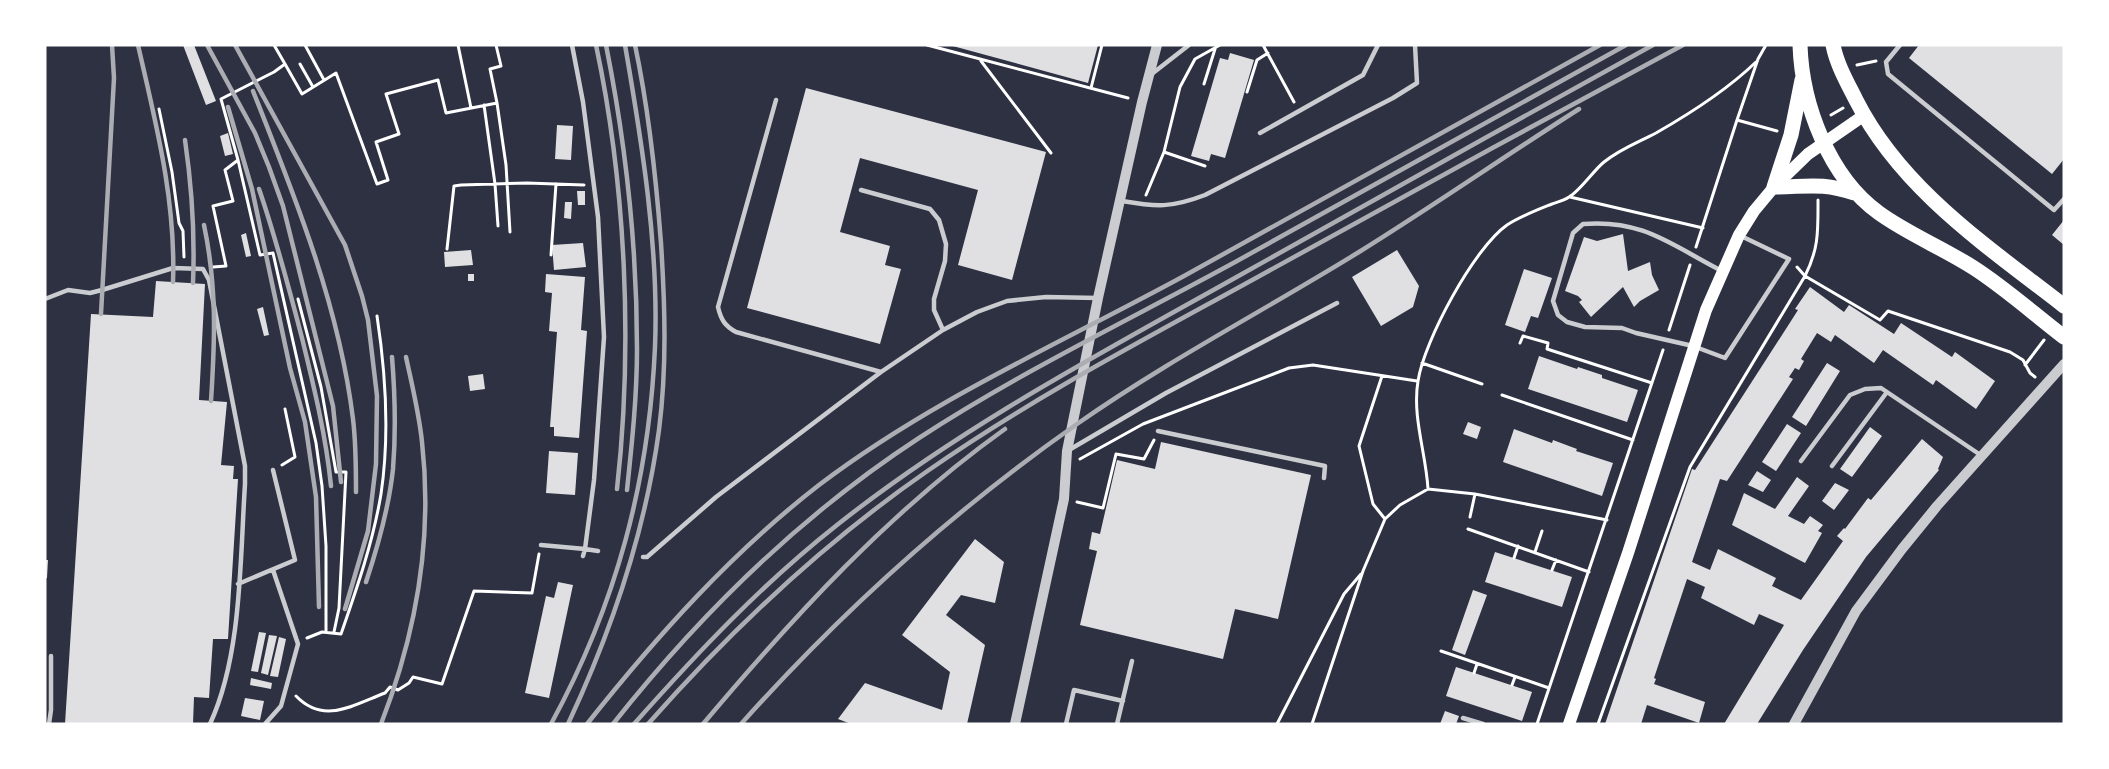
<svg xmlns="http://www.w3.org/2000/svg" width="2109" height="769" font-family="'Exo 2',sans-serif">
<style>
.building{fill:#e0e0e3}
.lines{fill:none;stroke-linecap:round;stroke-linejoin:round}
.path{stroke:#fff;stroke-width:3}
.service{stroke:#caccd0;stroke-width:4.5}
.tertiary{stroke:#caccd0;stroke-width:10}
.secondary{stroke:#fff;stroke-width:12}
.primary{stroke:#fff;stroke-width:15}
.rail{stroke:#abadb3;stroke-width:4.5}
</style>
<rect width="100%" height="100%" fill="#2d3142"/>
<!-- building -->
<path class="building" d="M183,45H194L216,101L206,105Z
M949,45H1098L1088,83Z
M1919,45H2064V159L2052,174L1909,58Z
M1230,53L1254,60L1225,158L1211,154L1209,161L1191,156L1220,58L1228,60Z
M806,88L1046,152L1012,280L958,265L978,190L860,158L840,232L890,246L885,265L901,269L880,344L747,308Z
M557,125L573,126L571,160L555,159Z
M228,133L233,154L225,156L220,136Z
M577,191H585V205H578Z
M565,202H572L571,219L564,218Z
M2064,220V245L2052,235Z
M246,233L251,256L246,257L241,235Z
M1623,234L1628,271L1650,262L1652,275L1659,290L1640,301L1634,307L1623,287L1591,317L1579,302L1582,300L1578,296L1565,291L1584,237L1597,241Z
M583,243L586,267L554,270L552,245Z
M471,250L473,265L445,267L444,252Z
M1397,250L1419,286L1413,307L1381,326L1352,277Z
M1524,269L1552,278L1538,318L1531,316L1525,332L1505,325Z
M468,274H474V281H468Z
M546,274L585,277L581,330L587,331L579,438L554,436V427H550L557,332L549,331L552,293L545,292Z
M156,281L205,284L199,400L227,402L221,465L234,466L233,479H238L228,639H213L209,698L194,697L193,724H65L91,314L153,317Z
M1810,287L1844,312L1849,305L1894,334L1901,323L1952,357L1955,352L1995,381L1976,409L1936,380L1933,385L1883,350L1874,363L1835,335L1831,342L1817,333L1801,359L1804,361L1799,370L1795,368L1789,377L1793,379L1727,481L1720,479L1692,562L1710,570L1718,549L1776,578L1772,586L1801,600L1843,541L1837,536L1844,528L1845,529L1868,498L1871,500L1922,439L1943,457L1938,469L1939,470L1866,557L1803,650L1757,724H1724L1784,625L1759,614L1754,625L1701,598L1705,587L1687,579L1654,678L1656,679L1654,684L1705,702L1699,723L1647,705L1641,724H1605L1692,469L1695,470L1791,321L1798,310L1795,309Z
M263,307L269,335L264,336L257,309Z
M1539,356L1577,369L1578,367L1602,375V378L1638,390L1627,422L1528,389Z
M1827,363L1840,371L1806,426L1792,417Z
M483,374L485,389L470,391L468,376Z
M1468,422L1481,427L1477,439L1463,434Z
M1787,424L1801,433L1776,471L1762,462Z
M1870,427L1882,436L1852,477L1840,469Z
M1514,429L1552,443L1553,440L1577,449L1576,451L1613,463L1602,496L1503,462Z
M1161,442L1311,475L1278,619L1235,609L1223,659L1080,625L1097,551L1089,549L1092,532L1100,534L1117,460L1155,469Z
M549,451L578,453L575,495L546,493Z
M1757,471L1771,480L1763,492L1748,485Z
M1797,477L1809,486L1788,516L1804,524L1810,516L1823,525L1818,531L1822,533L1805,563L1732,525L1744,493L1775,509Z
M1835,483L1849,490L1834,510L1822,501Z
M975,539L1004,562L995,603L961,595L946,615L985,645L967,724H851L838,719L865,683L942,710L950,672L902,635Z
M1495,552L1572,577L1562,607L1485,582Z
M45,560H48L47,578H45Z
M558,582L573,585L549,698L525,693L546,596L554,598Z
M1473,590L1487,595L1465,655L1452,650Z
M259,632L266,633L258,672L251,671Z
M269,635L277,636L268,675L261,673Z
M279,637L286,639L278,677L270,676Z
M1456,667L1532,692L1522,721L1446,696Z
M251,678L272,683L271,689L250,685Z
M245,698L264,701L260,720L241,716Z
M1445,711L1459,716L1456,724H1440Z"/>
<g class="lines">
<!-- path -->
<path class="path" d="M274,45L285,64
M305,45L324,80
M458,45L471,108
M927,45L1128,98
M1263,45L1294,102
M981,61L1051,153
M300,64L313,87
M1857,65L1876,61
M1204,84L1215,49
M1091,88L1102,45
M1247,92L1257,60L1268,53
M497,103L506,165L510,232
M484,105L495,184L498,226
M159,109L172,172L179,223L183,231L184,257
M1831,115L1843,108
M1737,120L1777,131
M1164,152L1205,166
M238,160L260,255L273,253L316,443L322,486L326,546V632
M1146,195L1164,152L1180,87L1195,59L1220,45
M1570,197L1703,228
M1696,247L1737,120L1758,59L1766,45
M447,249L454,186L461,185L527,183L584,185
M551,255L556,184
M213,267L226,266L213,206L233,201L225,170L238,160L221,99L274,72L285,64L302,94L336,73L377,184L388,180L376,142L399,134L386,94L438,80L446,113L497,103L490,69L501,66L496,45
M1797,267L1805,276L1880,320L1888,311L2010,352L2023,360L2030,373L2035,377
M298,299L321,387L336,472H346L339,608L334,632
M1669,330L1690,265
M1520,343L1523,336L1548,343L1547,349L1652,383
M1422,363L1482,384
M2025,365L2044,340
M1382,376L1359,446L1373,504L1385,519
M1502,395L1633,440
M1080,459L1143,424L1289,368L1313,365L1417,381
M282,465L295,457L285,409
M1428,489C1426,453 1412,417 1418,381C1424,341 1474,248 1507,225C1521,216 1537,210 1552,204C1558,202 1565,200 1569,197C1580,191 1593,171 1604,162C1620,149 1639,142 1656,133C1691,113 1727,90 1756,62
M1077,502L1103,508L1116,454L1144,459L1154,440
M1470,517L1475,494
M1468,529L1589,572
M1535,552L1542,531
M1514,558L1518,546
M1552,570L1556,560
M307,638L322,632L341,634C357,588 373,542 381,494C390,434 386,375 377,316
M1441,651L1549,688
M1474,673L1477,664
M1512,685L1515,677
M296,696C324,725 353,705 385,693L390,687L398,690L409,683L413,677L442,684L474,591L532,593L539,554
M1277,724L1344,594L1361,574
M1312,724L1363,571L1385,519L1400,505L1428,489L1475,494L1607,520
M1537,724L1663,350
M1598,724L1690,467L1805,276C1819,248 1818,231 1818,200"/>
<!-- service -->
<path class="service" d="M572,45L583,102L598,217L604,337L594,480L585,549L598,551
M1900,45L1886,62L1888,74L2054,210L2064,199
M1153,73L1189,45
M776,100L718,307C721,320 725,326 736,332L881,372
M1260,133L1363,75L1378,45
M861,190L930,209L939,220L946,244L945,261L934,299V310L943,330
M1122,201C1157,207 1171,208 1205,195L1393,98L1417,83L1415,45
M1722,271C1671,245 1643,219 1583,224L1573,233L1553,301L1558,315L1567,322L1585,327L1622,328L1636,333L1693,346L1725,358L1789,259L1741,236
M45,299L68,290L90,293L102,290L173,268L203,269L209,280L245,466V484C240,559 242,655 210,724
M1158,431L1325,466L1324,478
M1069,450L1166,393L1337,303
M1801,461L1850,395L1865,389L1881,388L1982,456
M1832,466L1887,392
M541,545L585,549L583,556
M643,557H647L716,497L881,372L943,330L977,312L1007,301L1046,297L1098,298
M238,584L295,560L273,470
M1463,718L1483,724
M49,724L51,710V656
M265,724L281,706L298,644L273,570
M1066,724L1074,690L1123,701
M1117,724L1132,661"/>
<!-- tertiary -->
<path class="tertiary" d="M1015,724L1064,499L1067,451L1098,298L1142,102L1157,45
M1794,724L1856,611L1902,549L1937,506L2064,364"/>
<!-- secondary -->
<path class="secondary" d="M1569,724L1628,553L1706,310L1739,235L1754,211L1774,187L1808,154L1863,116"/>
<!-- primary -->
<path class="primary" d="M1800,45C1802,105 1829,177 1879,213C1908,234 1943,248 1974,268C2005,288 2034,314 2064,337
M1833,45C1837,65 1847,82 1856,100C1901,189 1987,246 2064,306
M1802,80L1791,135L1774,187C1806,187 1822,182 1854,193"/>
<!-- rail -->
<path class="rail" d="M138,45C156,124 176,200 173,282
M207,45L255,133L269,167L283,206L333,406L341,482
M235,45L345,245L362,296L368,320L377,396L376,464L368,531L345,609
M596,45C626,186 633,346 617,489
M606,45C626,145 637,247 637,349C637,396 632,443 627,490
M253,91C295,197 339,305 353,419C356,443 356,467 356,492
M228,107L252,189L290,368L305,422L316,497L319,607
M185,140C192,188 195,235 193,283
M259,189C276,238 289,288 302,338C314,387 326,436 331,486
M204,225C217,287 215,339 211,401
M101,314L114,78L112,45
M366,582C378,546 389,507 393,469C396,432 395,394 392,357
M381,724C416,634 433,539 422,442C419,413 412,385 406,357
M551,724C616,605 649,482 655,347C659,248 642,143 625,45
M568,724C612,630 645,533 659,430C667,367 665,306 661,243C656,177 649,111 635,45
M587,724C656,637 731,553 819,485C931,400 1061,343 1184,276C1323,199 1461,121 1600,45
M613,724C700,614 801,515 919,438C1020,372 1131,319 1237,261C1367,190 1496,116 1626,45
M634,724C697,653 762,584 837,525C962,426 1103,352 1242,274C1378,197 1516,121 1653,45
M648,724C731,630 822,544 926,472C1033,397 1151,336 1265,273C1404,196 1543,120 1683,45
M703,724C793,617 890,511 1005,429
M741,724C842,611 953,511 1077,424C1167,361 1265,310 1359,252C1433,206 1505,156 1579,109"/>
</g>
<!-- border -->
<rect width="2109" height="769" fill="none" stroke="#ffffff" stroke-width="93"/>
</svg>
